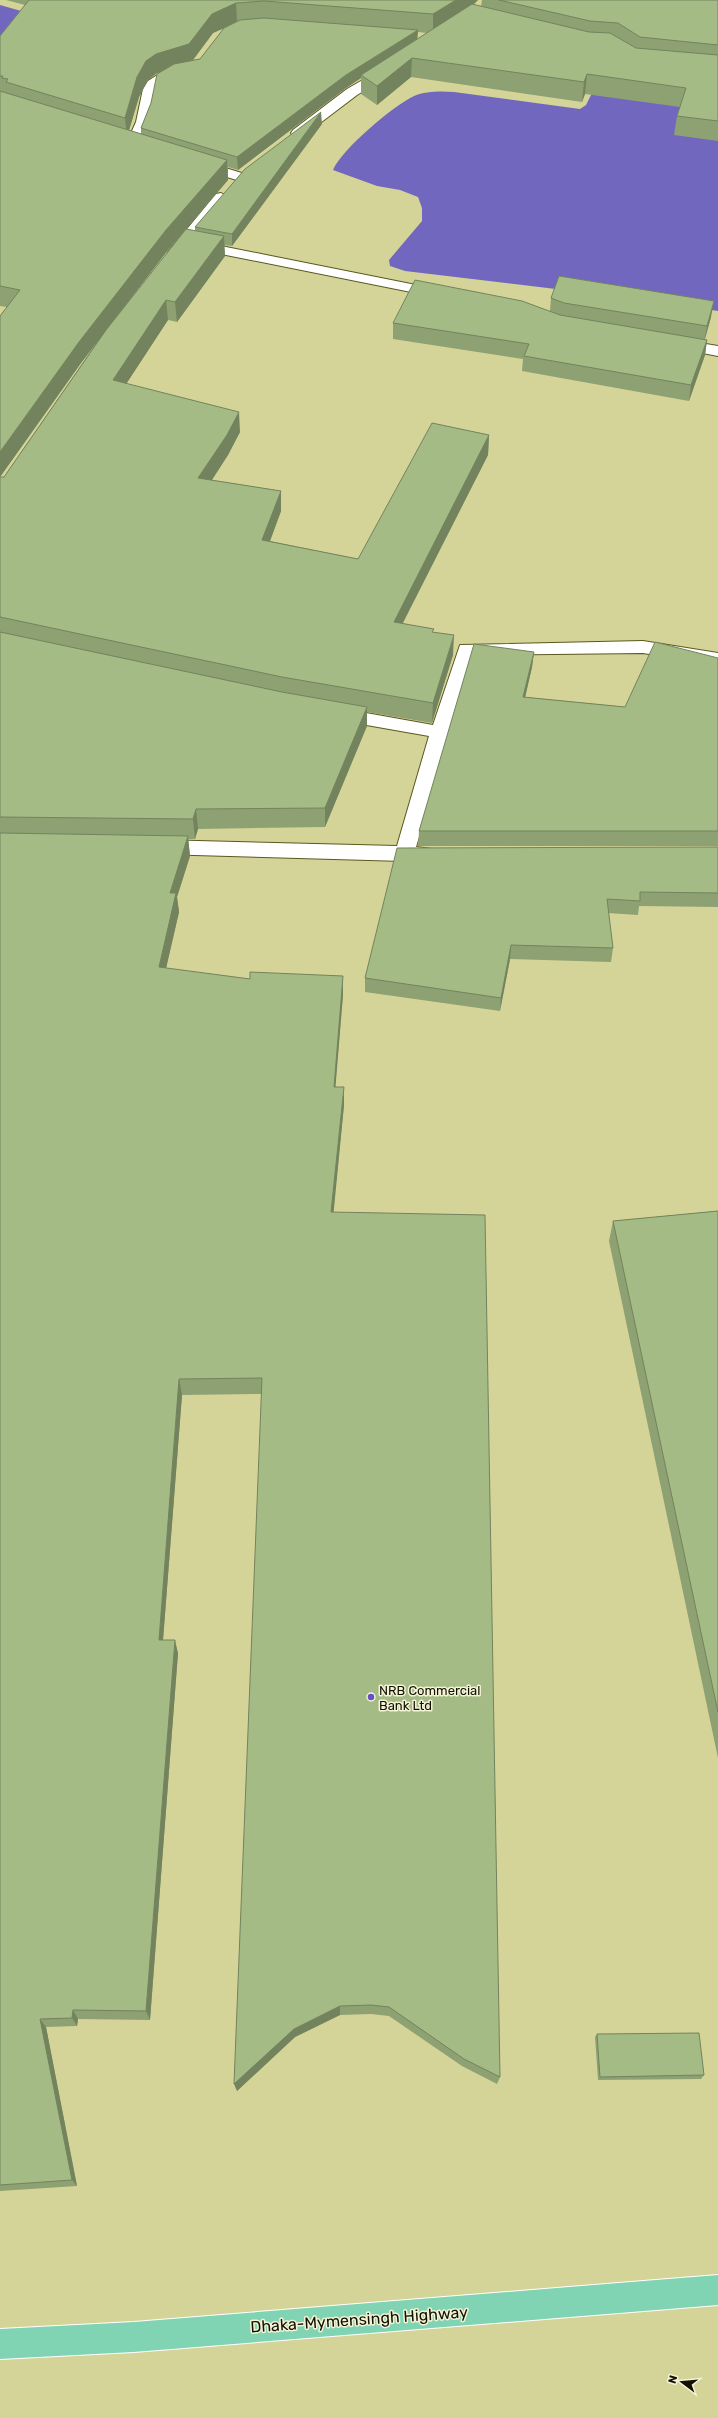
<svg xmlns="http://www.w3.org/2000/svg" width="718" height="2418" font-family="Rubik,sans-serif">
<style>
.water{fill:#7267bf}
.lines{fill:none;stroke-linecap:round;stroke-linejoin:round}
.street-casing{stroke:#5a581f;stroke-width:2}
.highway-casing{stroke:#fff;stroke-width:2}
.street{fill:#fff;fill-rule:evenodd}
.highway{fill:#80d4b3;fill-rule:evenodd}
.wall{fill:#8da172;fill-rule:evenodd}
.shaded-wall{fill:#73835d}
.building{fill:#a4bb85;stroke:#73835d}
.poi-dot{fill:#664fc8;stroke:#f3f3d5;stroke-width:1.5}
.labels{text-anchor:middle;stroke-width:3;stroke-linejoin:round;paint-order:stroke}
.poi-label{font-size:13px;fill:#121000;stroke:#f3f3d5;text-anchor:start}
.near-street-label{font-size:16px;fill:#121000;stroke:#f3f3d5}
</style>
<rect width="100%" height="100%" fill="#d5d498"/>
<!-- water -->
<path class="water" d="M0,5L39,16L0,50Z
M718,79V311L614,296L405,271L390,266L389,260L422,221V208L418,197L400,190L377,186L333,170C342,149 393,106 414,96C426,91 441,91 454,92L580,109L586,105L593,91Z"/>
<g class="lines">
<defs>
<path id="street" d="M387,66L392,67L394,70L392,73L357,95L303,136H293L291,133L293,130L347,89Z
M183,67L190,71L188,74L168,79L158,86C150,100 151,144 133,148L128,147L126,144L136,122L143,89L148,81L159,74Z
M199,160L245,174L247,177L240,181L194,167L192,164Z
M221,193L228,197L192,242L196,241L441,290L448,294L441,298L196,249L189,245L179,257H169L167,254L169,251L216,194Z
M676,339L718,346V356L671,347L668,344Z
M643,641L718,653V665L643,653L473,655L416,847L432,849L435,854L432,859L404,861L159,854L152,852L149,847L152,842L159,840L397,846L429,736L338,720L332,718L329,714L332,710L338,708L433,725L460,645Z"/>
<path id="highway" d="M718,2275V2305L134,2352L0,2359V2329L134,2322Z"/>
</defs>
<!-- street casing -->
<use href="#street" class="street-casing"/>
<!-- highway casing -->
<use href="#highway" class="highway-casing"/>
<!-- street -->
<use href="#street" class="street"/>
<!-- highway -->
<use href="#highway" class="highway"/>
</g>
<!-- wall -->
<path class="wall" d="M6,0H478L473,5L481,7L482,0H718V141L674,135L677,116L680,107L585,94L582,102L411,77L377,105L361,94V78L346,88L238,170L228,167V180L168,250L124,306L195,230V227L322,124L232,246L224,245L225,256L177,322L168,320L126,384L240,432L228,455L212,480L281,491V511L270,541L358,559L489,435L488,455L403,623L433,632L453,655L432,723L367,712V726L325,827L198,829L195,839H188L190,856L177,897L179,912L166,968L343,995L335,1087L344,1105L333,1212L500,2077L497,2084L462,2066L389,2016L371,2014L340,2015L295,2037L237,2091L262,1394L182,1395L163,1640L178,1653L150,2020L78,2019L77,2026L46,2027L77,2186L0,2191V316L7,307L0,306V36L25,5ZM225,28L200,59L193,60L213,33ZM418,32L427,33L417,39ZM157,73H159L151,103L141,128V134L129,130L139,97L148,80ZM99,339L4,477H0L81,363Z
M551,298L711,317L705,339L707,340L705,355L689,401L522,371L523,359L393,339V323L550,311Z
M534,652L532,667L525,697L625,707L718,658V846H418L419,831Z
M718,847V907L639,906L638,915L608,913L613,948L611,962L510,959L500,1011L365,992V978Z
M718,1211V1758L609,1241L613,1221Z
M597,2034L704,2075L701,2079L598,2080L595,2037Z"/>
<!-- shaded-wall -->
<path class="shaded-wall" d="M456,0H478L463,14L433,33V14Z
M236,3L237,22L213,33L190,64L157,73L148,80L139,97L127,137L125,118L137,77L146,61L212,14Z
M418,30L417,43L361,75V78L346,88L238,170L237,157L346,75Z
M412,58L411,77L377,105V86Z
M587,74L585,94L582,102L584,82Z
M321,112L322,124L232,246V234Z
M227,160L228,180L168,250L81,363L0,477V452L79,342L166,230Z
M224,236L225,256L177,322L175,302Z
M166,300L168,320L115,401L113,380Z
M714,301L711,317L704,342L707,326Z
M707,340L705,355L689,401L691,385Z
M239,412L240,432L228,455L200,498L198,478Z
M489,435L488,455L393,642L394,622Z
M281,491V511L263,560L262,540Z
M454,635L453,655L432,723L433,703Z
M534,652L532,667L522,711L523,697Z
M367,707V726L325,827V808Z
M196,809L198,829L195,839L193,819Z
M188,836L190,856L177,897L179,912L162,986L159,967L170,893Z
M511,945L510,959L500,1011L501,998Z
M343,976V995L334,1105V1087Z
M344,1087V1105L332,1229L331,1212Z
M179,1379L182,1395L162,1653L159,1640Z
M175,1640L178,1653L150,2020L146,2011Z
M340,2006V2015L295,2037L237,2091L234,2084L294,2029Z
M73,2010L78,2019L77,2026L72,2018Z
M40,2019L46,2027L77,2186L72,2180Z"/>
<!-- building -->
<path class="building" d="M29,0H456L433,14L264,1L236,3L212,14L189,44L156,54L146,61L137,77L125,118L6,82L8,79L2,78L3,76H0V36Z
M499,0H718V45L640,37L618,23L590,21Z
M472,4L589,32L610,33L636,48L718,55V121L677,116L686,88L587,74L584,82L412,58L377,86L361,75Z
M264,18L418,30L346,75L237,157L141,128L151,103L157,74L174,64L200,59L224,28L240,20Z
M0,91L227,160L166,230L79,342L0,452V316L20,290L0,286Z
M321,112L232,234L195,227L245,169Z
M186,229L224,236L175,302L166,300L113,380L239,412L227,435L198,478L281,491L262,540L358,559L432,423L489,435L394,622L434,629L432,632L454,635L433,703L282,677L0,617V477H4L106,330Z
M559,276L714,301L707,326L564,303L551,298Z
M415,280L522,301L560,315L707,340L691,385L524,356L529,344L393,323Z
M0,632L282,692L367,707L325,808L196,809L193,819L0,817Z
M655,642L718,658V831H419L474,644L534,652L523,697L625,707Z
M0,833L188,836L170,893H176L159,967L250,979V972L343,976L334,1087H344L331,1212L485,1215L500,2077L464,2059L389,2007L371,2005L340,2006L294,2029L234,2084L262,1378L179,1379L159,1640H175L146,2011L73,2010L72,2018L40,2019L72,2180L0,2185Z
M718,847V893L640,892V901L607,899L613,948L511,945L501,998L365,978L397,848Z
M718,1211V1712L613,1221Z
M699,2033L704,2075L600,2077L597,2034Z"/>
<!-- markers -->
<circle class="poi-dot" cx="371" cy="1697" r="4"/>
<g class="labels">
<!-- poi labels -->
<g class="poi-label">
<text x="379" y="1695">NRB Commercial<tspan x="379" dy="15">Bank Ltd</tspan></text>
</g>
<!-- near-street labels -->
<g class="near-street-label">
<text transform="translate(359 2319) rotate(-4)" y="6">Dhaka-Mymensingh Highway</text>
</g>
</g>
<!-- north arrow -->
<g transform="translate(682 2382) rotate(286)" stroke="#f3f3d5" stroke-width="3" paint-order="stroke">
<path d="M0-3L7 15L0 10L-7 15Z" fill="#121000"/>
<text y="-6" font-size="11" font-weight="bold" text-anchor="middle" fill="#121000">N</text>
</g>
</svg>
